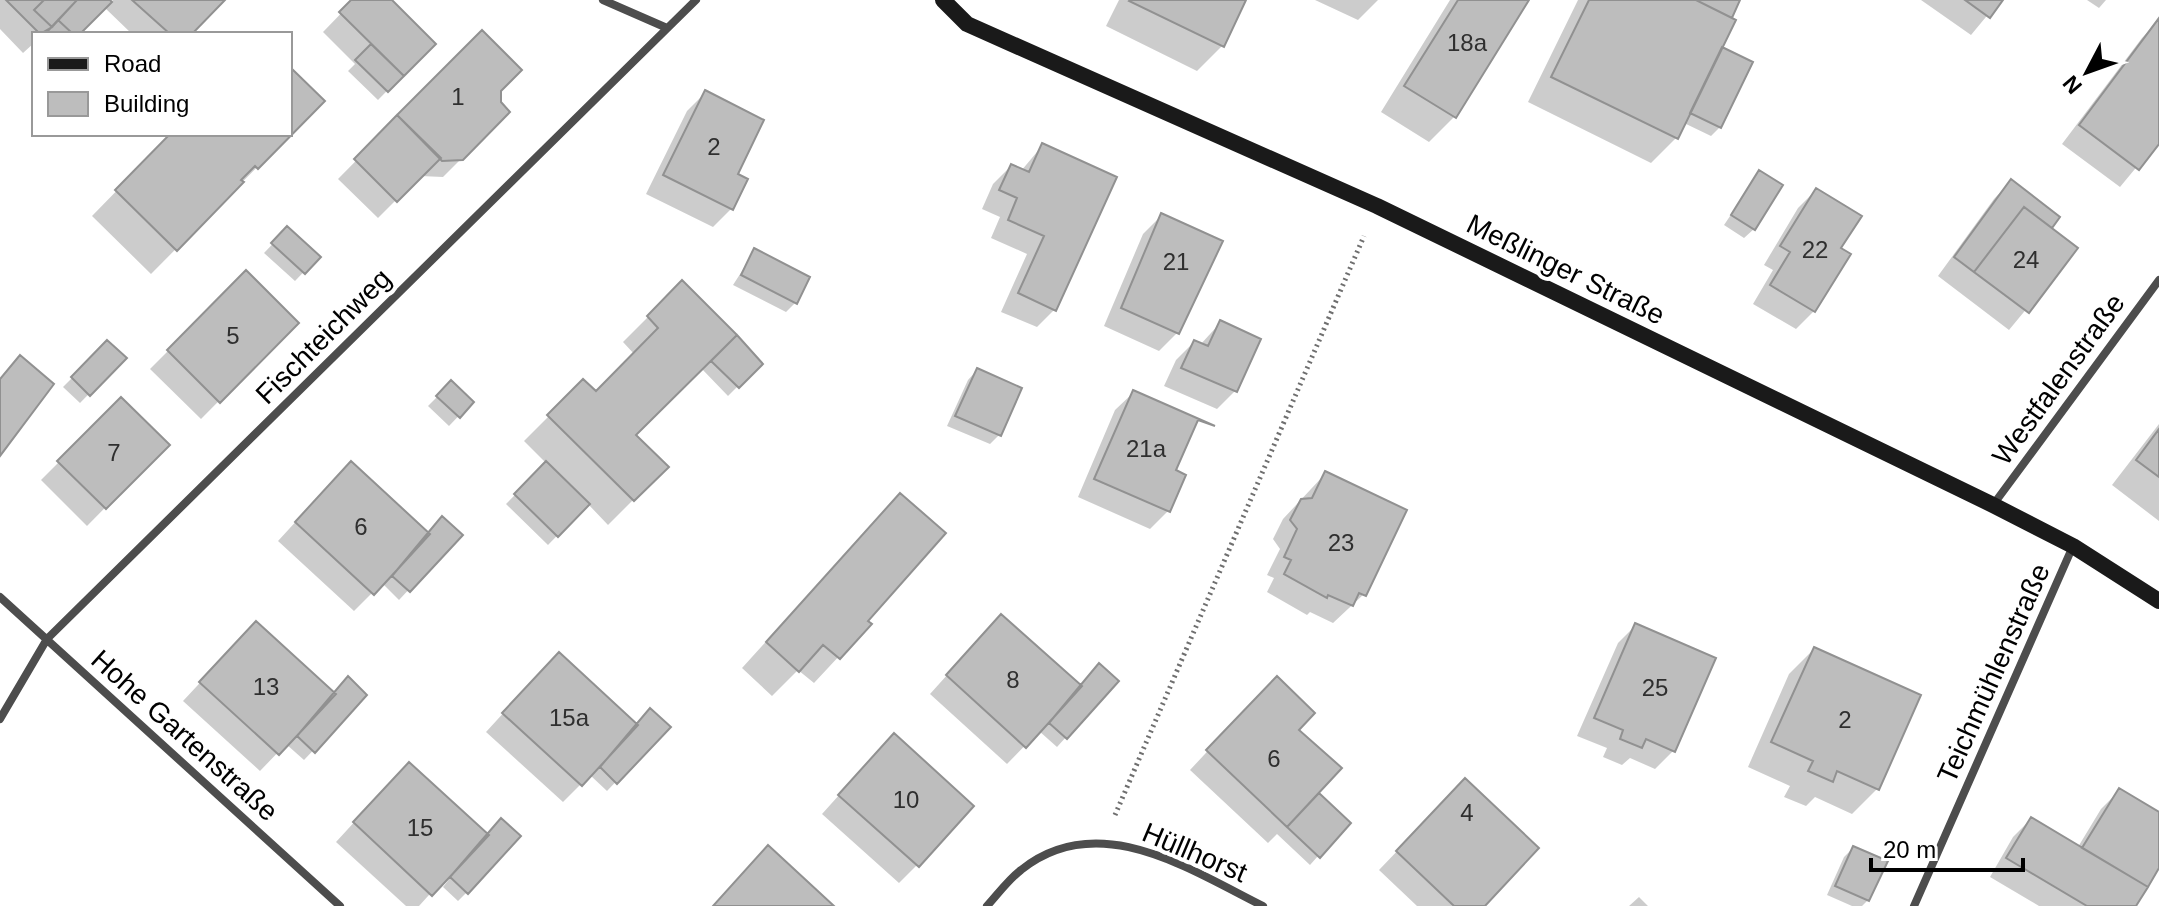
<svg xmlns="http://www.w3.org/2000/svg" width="2159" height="906" font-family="Arial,sans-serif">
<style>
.shadow{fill:#0003}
.building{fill:#bdbdbd;stroke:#919191;stroke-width:2}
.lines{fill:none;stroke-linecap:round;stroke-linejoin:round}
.path{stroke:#6f6f6f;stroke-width:5;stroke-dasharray:2 4;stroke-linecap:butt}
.street{stroke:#4d4d4d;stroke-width:8}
.secondary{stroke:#1a1a1a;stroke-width:16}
.labels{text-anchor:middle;stroke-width:8;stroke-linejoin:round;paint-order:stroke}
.number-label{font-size:24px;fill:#2f2f2f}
.street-label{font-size:28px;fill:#000;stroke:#fff}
</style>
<rect width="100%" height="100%" fill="#fff"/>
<!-- shadow -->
<path class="shadow" d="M0,0H107L110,3L113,0H223L190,34H132L104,7L77,34H34V43L23,53L0,29Z
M354,0H389L433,44L378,100L348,71L355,64L323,32Z
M1119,0H1246L1222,46L1197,71L1106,26Z
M1315,0H1378L1358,20Z
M1450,0H1527L1454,117L1429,142L1381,112Z
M1578,0H1738L1720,48V127L1711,136L1684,123L1676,138L1651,163L1528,102Z
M1921,0H2000L1971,35Z
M2087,0H2106L2099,8Z
M2159,21V140L2120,187L2062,144L2142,38Z
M482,33L499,91V102L508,112L443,177L420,176L378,218L338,179Z
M705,93L735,175L745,180L731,209L713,227L646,194L687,111Z
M172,134H290L151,274L92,216Z
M1042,146L1055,309L1037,327L1001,312L1027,254L991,238L1000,217L982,209L993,184L1011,166L1021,171Z
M1759,173L1754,229L1744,238L1724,225Z
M2011,181L2057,217L2049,228L2076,249L2009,330L1938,276L1994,199Z
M1816,190L1838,249L1814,311L1796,329L1753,304L1773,270L1764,265L1798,208Z
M1161,216L1177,333L1159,351L1104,326L1143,234Z
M287,229L318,257L295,281L264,253Z
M755,251L795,303L786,312L733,285Z
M246,273L296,323L201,419L150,369Z
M682,283L760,364L728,396L701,368L634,435L666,467L608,525L588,504L548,545L506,504L546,463L524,441L583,382L596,394L635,355L623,342Z
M1221,322L1235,391L1217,409L1164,386L1176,360L1194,342L1200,345Z
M107,343L124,358L80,403L63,387Z
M977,370L1020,389L999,435L990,444L947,426L968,380Z
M451,383L472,402L449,426L428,406Z
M1134,392L1174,471L1168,511L1150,529L1078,497L1115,410Z
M121,400L167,445L87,526L41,480Z
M2159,424V521L2112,485Z
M1325,474L1364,594L1333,623L1310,612L1307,615L1267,592L1274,578L1267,575L1280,549L1273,539L1283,519Z
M333,481L428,534L460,535L399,600L382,583L354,611L278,541Z
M875,521L865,621L869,624L814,683L798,670L772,696L742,668Z
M1636,625L1673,751L1655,769L1630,758L1622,765L1603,757L1607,748L1577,736L1618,643Z
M984,634L1080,687L1117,681L1057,747L1039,731L1007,764L930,694Z
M238,642L333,695L365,696L304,760L286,744L260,771L183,701Z
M1814,649L1877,789L1852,814L1815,797L1806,806L1784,797L1790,786L1748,767L1789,674Z
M541,672L636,726L668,727L607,791L590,775L563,802L486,732Z
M1259,696L1310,804L1318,856L1310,865L1277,834L1268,843L1190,770Z
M876,754L917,865L899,883L822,814Z
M391,782L467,892L458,901L443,887L451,877L448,874L419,906H406L336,842Z
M2119,791L2159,815V865L2134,906H2039L1990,877L2013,837L2031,819L2078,847L2101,809Z
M1447,799L1482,906H1417L1379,870Z
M1853,848L1868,900L1862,906H1852L1827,895L1844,857Z
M1639,897L1648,906H1629Z"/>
<!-- building -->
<path class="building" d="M6,0H44L34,10L52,27L40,34Z
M44,0H77L52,27L34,10Z
M77,0H110L112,2L80,34H73L58,20Z
M132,0H225L192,34H170Z
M351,0H392L436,44L404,76L339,12Z
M1246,0L1224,47L1129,1L1130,0Z
M1458,0H1529L1456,118L1404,86Z
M1589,0H1696L1736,20L1678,139L1551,77Z
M1696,0H1740L1732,18Z
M1965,0H2003L1990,18Z
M2159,18V144L2139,170L2079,125Z
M58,20L73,34H45Z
M482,30L522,70L501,91V102L510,112L463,160L442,161L397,115Z
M371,44L404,76L388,92L355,60Z
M1722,47L1753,62L1721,128L1690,113Z
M290,67L325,101L258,169L255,166L241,180L244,182L177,251L115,190L170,134H290Z
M705,90L764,120L738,174L748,179L733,210L663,175Z
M397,115L441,158L397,202L354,159Z
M1042,143L1117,177L1056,311L1018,293L1044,236L1008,220L1017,198L999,190L1011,164L1029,172Z
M1759,170L1783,185L1755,230L1731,215Z
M2011,179L2060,217L2052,228L2024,207L1974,272L1954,257Z
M1816,188L1862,216L1841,248L1851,254L1815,312L1770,285L1790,252L1780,246Z
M2024,207L2078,248L2029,313L1974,272Z
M1161,213L1223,241L1179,334L1121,308Z
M287,226L321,257L305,274L271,243Z
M754,248L810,277L797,304L741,275Z
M246,270L299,323L220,403L167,350Z
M682,280L737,335L636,435L669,467L634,501L547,415L583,379L596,391L658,328L647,316Z
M1220,320L1261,339L1237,392L1181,368L1194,340L1208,346Z
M737,335L763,364L739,388L711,361Z
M107,340L127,358L90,396L71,377Z
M20,355L54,384L0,456V379Z
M977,368L1022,388L1001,436L955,416Z
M451,380L474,402L460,418L436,396Z
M1133,390L1215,426L1198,420L1176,470L1186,475L1170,512L1094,479Z
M121,397L170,445L106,509L57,461Z
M2159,429V477L2136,460Z
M351,461L430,534L374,595L295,522Z
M546,461L590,504L558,537L514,494Z
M1325,471L1407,510L1366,596L1359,593L1353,606L1328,595L1327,598L1284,574L1291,560L1284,557L1297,529L1290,520L1301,499L1312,498Z
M900,493L946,533L868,621L872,624L840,659L823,645L799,672L766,642Z
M442,516L463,535L410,592L392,576Z
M1001,614L1082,686L1026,748L946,675Z
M256,621L336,694L279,755L199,682Z
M1635,623L1716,658L1675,752L1646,739L1642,748L1620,739L1623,730L1594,718Z
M1814,647L1921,695L1879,790L1837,771L1833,782L1808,771L1813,761L1771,742Z
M559,652L638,725L582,786L502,713Z
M1099,663L1119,681L1067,739L1049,723Z
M348,676L367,695L315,753L297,736Z
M1277,676L1315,713L1299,730L1342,768L1287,827L1206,750Z
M650,708L671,727L617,784L600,767Z
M894,733L974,806L919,867L838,795Z
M409,762L489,835L432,896L353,822Z
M1465,778L1539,848L1485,906H1454L1396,851Z
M2119,788L2159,812V868L2148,887L2082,848Z
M1319,793L1351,823L1320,858L1287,827Z
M2031,817L2148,887L2136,906H2087L2006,858Z
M501,818L521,836L468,894L450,877Z
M768,845L834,906H713Z
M1853,846L1888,861L1869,901L1835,886Z"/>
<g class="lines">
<!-- path -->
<path class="path" d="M1115,815L1364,236"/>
<!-- street -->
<path class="street" d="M603,0L667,28
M1993,505L2159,280
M0,597L340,906
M0,719L47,639L696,0
M987,906C998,894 1008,880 1021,870C1098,808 1189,869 1263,906
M1914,906L2073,546"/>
<!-- secondary -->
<path class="secondary" d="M943,0L967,24L1377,206L1993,505L2073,546L2159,601"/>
</g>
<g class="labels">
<!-- number labels -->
<g class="number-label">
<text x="1467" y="51">18a</text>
<text x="458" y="105">1</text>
<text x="714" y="155">2</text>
<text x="1815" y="258">22</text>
<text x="2026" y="268">24</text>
<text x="1176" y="270">21</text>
<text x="233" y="344">5</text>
<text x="1146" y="457">21a</text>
<text x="114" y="461">7</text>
<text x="361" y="535">6</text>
<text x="1341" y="551">23</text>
<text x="1013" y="688">8</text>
<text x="266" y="695">13</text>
<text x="1655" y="696">25</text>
<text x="569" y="726">15a</text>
<text x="1845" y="728">2</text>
<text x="1274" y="767">6</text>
<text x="906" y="808">10</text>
<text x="1467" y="821">4</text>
<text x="420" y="836">15</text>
</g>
<!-- street labels -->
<g class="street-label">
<text transform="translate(1566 269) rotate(26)" y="10">Meßlinger Straße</text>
<text transform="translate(323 336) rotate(-45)" y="10">Fischteichweg</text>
<text transform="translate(2058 379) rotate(-54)" y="10">Westfalenstraße</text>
<text transform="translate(1993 673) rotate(-66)" y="10">Teichmühlenstraße</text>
<text transform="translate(185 735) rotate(42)" y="10">Hohe Gartenstraße</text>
<text transform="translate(1195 852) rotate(23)" y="10">Hüllhorst</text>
</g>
</g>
<!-- legend -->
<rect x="32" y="32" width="260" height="104" fill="#ffffff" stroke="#999999" stroke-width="2"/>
<rect x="48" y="58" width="40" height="12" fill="#1a1a1a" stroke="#999999" stroke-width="2"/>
<text x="104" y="72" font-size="24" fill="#000000">Road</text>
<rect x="48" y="92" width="40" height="24" fill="#bdbdbd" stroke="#999999" stroke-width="2"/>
<text x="104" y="112" font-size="24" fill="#000000">Building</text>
<!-- north arrow -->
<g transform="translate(2087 72) rotate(229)" stroke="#ffffff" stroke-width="6" paint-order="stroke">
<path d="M0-6L14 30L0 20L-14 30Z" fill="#000000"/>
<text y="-12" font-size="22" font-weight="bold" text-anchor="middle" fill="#000000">N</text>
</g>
<!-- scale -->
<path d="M1871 858v12h152v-12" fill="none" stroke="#000000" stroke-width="4"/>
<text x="1883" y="858" font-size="24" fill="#000000" stroke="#ffffff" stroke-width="6" paint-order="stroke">20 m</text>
</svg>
